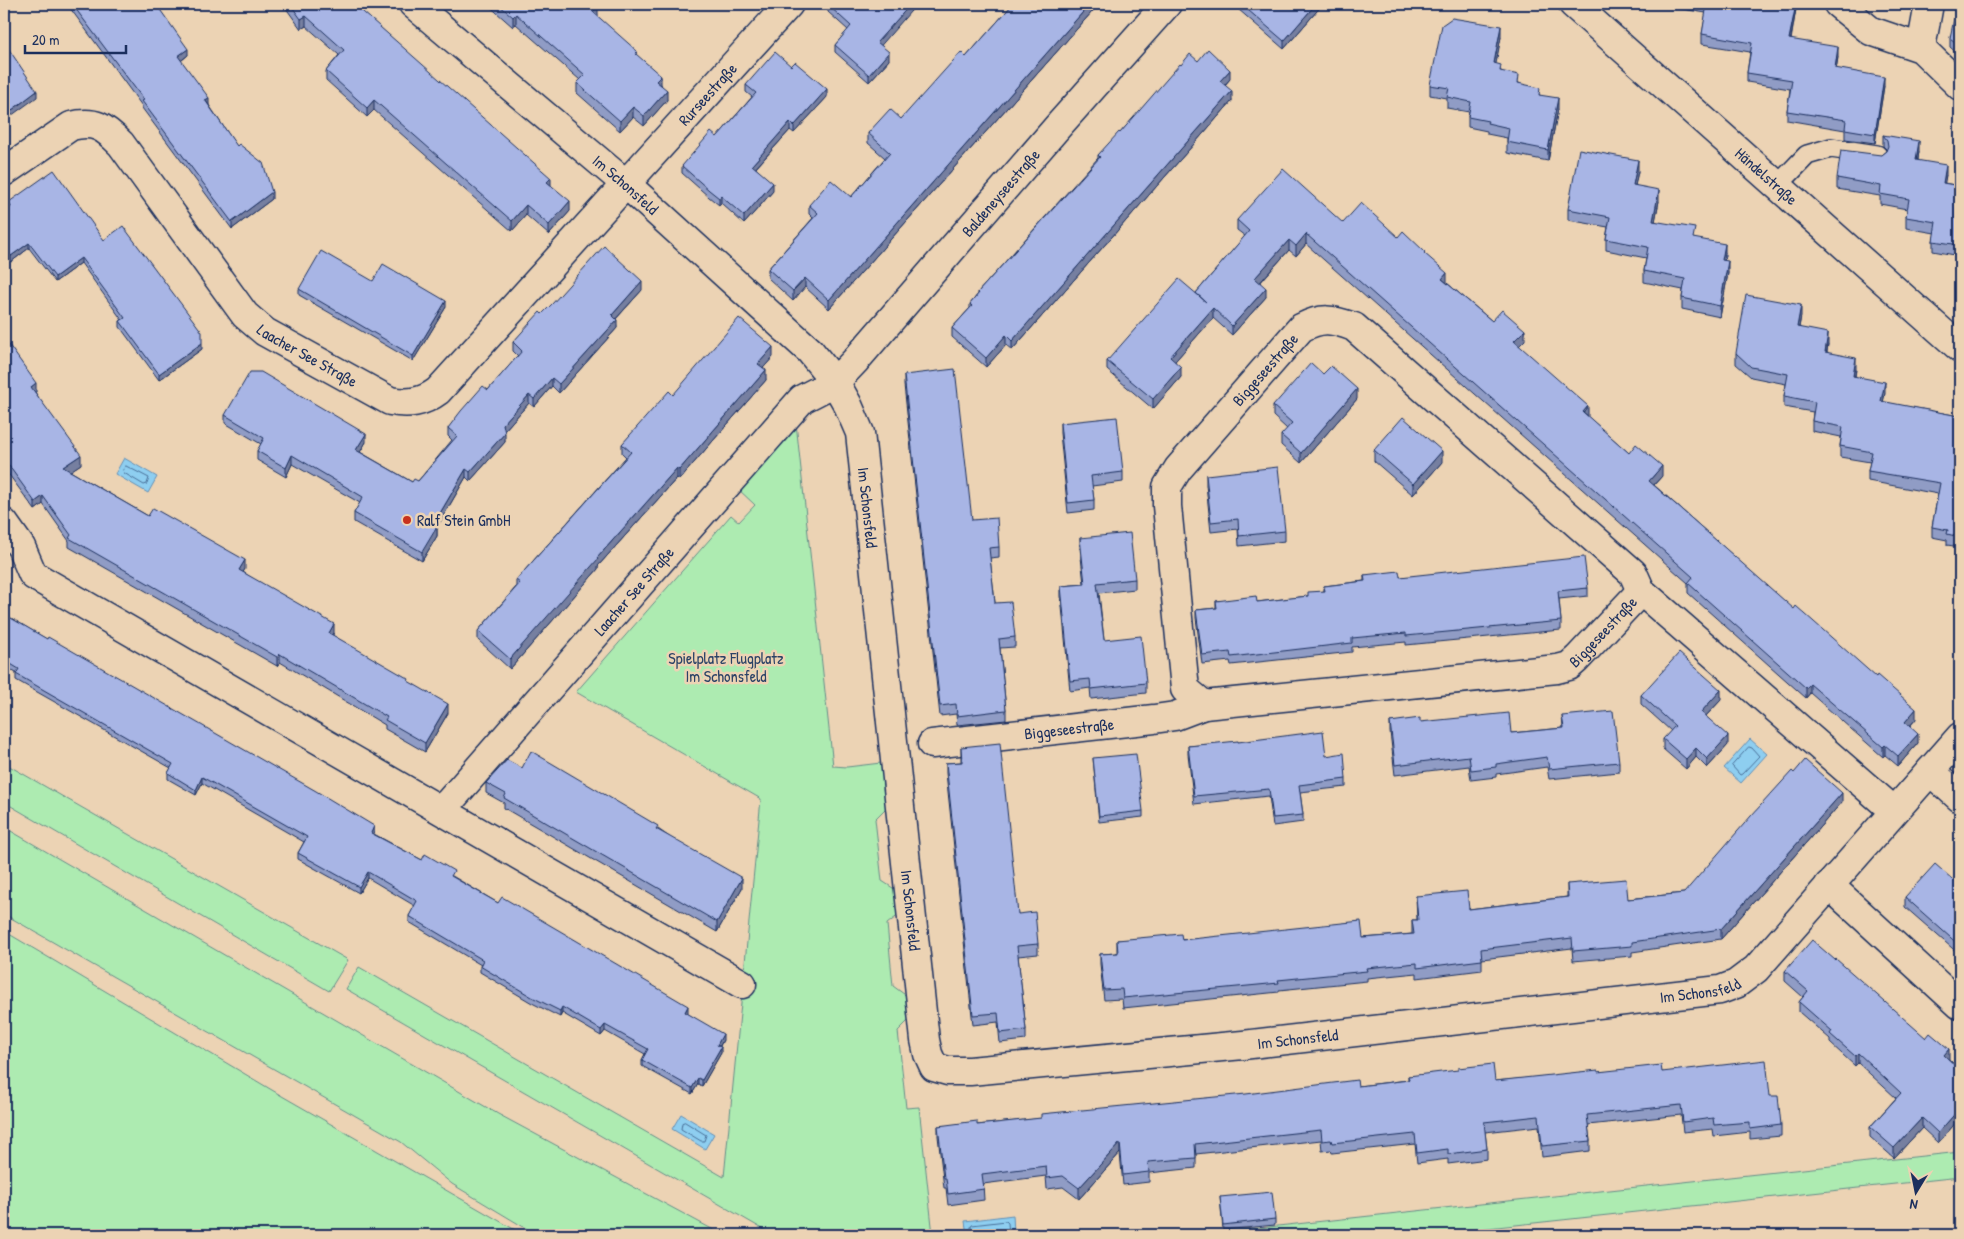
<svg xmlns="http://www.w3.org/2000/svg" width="1964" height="1239" font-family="'Patrick Hand',sans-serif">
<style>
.green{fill:#adebb1;stroke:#648d88}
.water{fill:#8ecef0;stroke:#608eb6}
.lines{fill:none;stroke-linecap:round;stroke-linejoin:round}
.shore{stroke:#496f98;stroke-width:1}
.lane-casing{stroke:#1b2f5e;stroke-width:22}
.street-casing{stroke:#1b2f5e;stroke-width:31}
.lane{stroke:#ecd3b4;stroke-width:19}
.street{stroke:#ecd3b4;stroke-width:28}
.wall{fill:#909cc5;stroke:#1b2f5e}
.shaded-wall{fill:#767fa0;stroke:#1b2f5e}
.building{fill:#a8b5e5;stroke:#1b2f5e}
.poi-dot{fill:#c8321e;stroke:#ecd3b4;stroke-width:2}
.labels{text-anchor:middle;stroke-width:5;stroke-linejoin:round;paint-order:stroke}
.street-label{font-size:16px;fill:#1b2f5e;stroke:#ecd3b4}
.poi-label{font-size:16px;fill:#1b2f5e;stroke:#ecd3b4;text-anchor:start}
.park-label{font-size:16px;fill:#2a4266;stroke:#ecd3b4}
</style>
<rect width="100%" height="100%" fill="#ecd3b4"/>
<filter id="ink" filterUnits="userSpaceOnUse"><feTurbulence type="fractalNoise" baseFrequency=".02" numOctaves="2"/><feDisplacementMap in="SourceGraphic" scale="10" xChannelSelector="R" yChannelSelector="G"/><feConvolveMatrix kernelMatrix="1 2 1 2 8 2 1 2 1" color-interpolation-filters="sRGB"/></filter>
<g filter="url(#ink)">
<!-- green -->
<path class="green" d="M796,423L833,766L847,767L881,763L887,807L875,819L882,881L896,890L900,914L887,924L893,986L908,997L910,1019L898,1031L906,1108L919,1107L933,1235H773L346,989L359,967L724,1177L761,799L576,692L731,515L739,522L755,505L737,488Z
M4,763L348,960L329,991L4,802Z
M4,827L498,1114L723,1235H537L452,1184L401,1142L4,914Z
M4,931L282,1096L524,1235H4Z
M1960,1152V1177L1423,1235H1195Z"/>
<!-- water -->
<path class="water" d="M124,458L157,477L148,493L115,474Z
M1750,739L1767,754L1741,783L1724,768Z
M681,1114L714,1134L705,1149L672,1129Z
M1013,1215L1014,1233L967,1235L965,1221Z"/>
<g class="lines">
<!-- shore -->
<path class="shore" d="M126,466L149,478L147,484L144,485L124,473L123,470Z
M1749,747L1752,748L1759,756L1742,774L1740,775L1732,766Z
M685,1122L706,1135L704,1141H701L681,1129L682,1123Z
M972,1235L971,1227L972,1225L1006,1221L1008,1223L1009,1235"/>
<defs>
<path id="lane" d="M1778,185L1807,155L1831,148L1877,155"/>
<g id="street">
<path id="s1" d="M413,4L626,184L810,351L835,382L848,405L860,433L925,1040L928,1054L934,1067L948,1071H970L1243,1045L1720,990L1736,984L1756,969L1960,737"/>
<path id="s2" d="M1573,4L1960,348"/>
<path d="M1838,4L1871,31L1921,48L1960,86"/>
<path d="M1921,48L1929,4"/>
<path id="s3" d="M4,172L71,126C95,120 104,127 121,144L245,315L265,332L390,401C409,404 422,403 438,391L789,4"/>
<path d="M4,523L21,547L33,575L742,984"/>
<path id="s4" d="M1204,705L1185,689L1167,506V487L1178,469L1301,328C1322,317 1332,319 1354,327L1633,573L1641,591L1894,811"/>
<path id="s5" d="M932,744L1154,719L1175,716L1204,705L1557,669L1569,666L1577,659L1641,591"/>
<path d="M1930,771L1960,798"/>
<path id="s6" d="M442,810L802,399L835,382L855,361L1060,124L1167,4"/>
<path d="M1829,885L1960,1005"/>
</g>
</defs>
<!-- lane casing -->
<use href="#lane" class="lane-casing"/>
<!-- street casing -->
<use href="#street" class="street-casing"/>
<!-- lane -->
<use href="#lane" class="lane"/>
<!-- street -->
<use href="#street" class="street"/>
</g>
<!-- wall -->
<path class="wall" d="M67,4H156L188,55L181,61L209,105L272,199L232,229L142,108V106Z
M283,4H354L551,185L570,211L549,235L526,215L512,231L374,110L367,117L326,80V71L339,55L306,26L301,29Z
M487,4H596L598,17L637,56L661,84L667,100L644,126L633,117L620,131L577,93V83L580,80L516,24L513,27Z
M1013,4H1099L829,309L805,287L793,301L768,278V269L813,218L809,214V205L851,197L885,158L868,143V133L901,119L966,57Z
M1238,4H1323L1284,49L1238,9Z
M1658,4H1796V9L1791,40L1838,57L1836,69L1884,86L1875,143L1845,139V130L1787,120V111L1790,89L1747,82V73L1750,52L1702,44V34L1706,13L1658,5Z
M1960,4V56L1950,47V38Z
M828,5L881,45L889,60L869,82L835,52V45L848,30L828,12Z
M1501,37L1495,64L1501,71L1519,83L1540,95L1558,109L1548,161L1507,153V138L1487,134V131L1468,127V117L1469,112L1447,108V98L1430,95V85Z
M1198,61L1230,79L1225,85L1232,101L1012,350L1006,345L986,367L952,337V328L970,308V304L978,294V292L1098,158V155L1120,133L1181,65Z
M746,85L827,97L794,133L790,130L756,168L773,191L744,224L721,203L719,205L709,197L682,173V166L717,137L752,97L746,92Z
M1883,135L1919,151L1918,160L1946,175L1944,183L1960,186V256L1933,251V241L1935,233L1906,228V217L1907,209L1880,204V196L1837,189V178L1881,155L1886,151L1887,150L1883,146Z
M1638,171L1635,185L1659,201L1655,221L1695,239L1725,256L1724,261L1728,273L1720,317L1682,309V298L1683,290L1644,282V271L1646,258L1606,250V239L1608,227L1568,220V209Z
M9,202L104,240L202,349L159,380L120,327V321L122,320L81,263L55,282L29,248L11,262L4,252V212L9,209Z
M1237,220L1343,223L1398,237L1425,254L1447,283L1492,321L1525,340L1519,346L1587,416L1629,453L1662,476L1654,485L1916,719L1910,726L1918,743L1898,766L1885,755L1883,757L1810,693L1806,698L1688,593V583L1306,244L1296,256L1289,250L1260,283L1266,297L1232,335L1213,318L1175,361L1181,377L1153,409L1107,370V361L1196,293L1245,236L1237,230Z
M299,289L446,307L413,361L299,295Z
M642,290L616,319L617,328L559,393L552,386L534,407L529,403L504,431L505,442L470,481L466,477L437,527V536L422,561L354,522V513L360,503L292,464L286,477L257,460V451L261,444L225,423V415L366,442L360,452L412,482L418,481L452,440L448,436V428L488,390L518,356L513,351V342L542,314Z
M1801,316L1799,327L1828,344L1827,352L1856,369L1855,377L1885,393L1883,402L1959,416L1960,407V547L1947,545V540L1932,537V527L1938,494L1868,481V471L1870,462L1840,457V446L1841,437L1812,431V421L1813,412L1784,407V396L1786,384L1751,377L1736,364V353Z
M4,338L36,392H35L81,464L70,471L148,516L245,569L243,572L334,633L332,635L409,682L448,713L425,752L385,729V725L280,662L277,666L69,547V541L43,504L35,510L4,468Z
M773,357L763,368L766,380L679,480L677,478L598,566V569L510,669L478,640V631L516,587V580L626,457L622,453V444L673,395Z
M1323,374L1357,399L1301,463L1281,445V435L1287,429L1273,416V406Z
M904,375L972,520L999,547V557L990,558L995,603L1015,637V647L1000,648L1006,710V720L957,725L956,714L940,716L904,385Z
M1060,423L1123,472V482L1092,486L1094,500V510L1068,513L1060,433Z
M1374,450L1442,462L1413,495L1374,461Z
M1206,475L1285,531V541L1239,546L1238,529L1211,532L1206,485Z
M1080,538L1135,579V589L1099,593L1104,640L1146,683V693L1091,699L1090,688L1070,691L1061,596V586L1084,584L1080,548Z
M1364,575L1400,577L1588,588V596L1559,599L1561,621V630L1406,645V642L1352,647V652L1231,665L1230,661L1202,664L1196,618V610L1216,608V601L1257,602L1308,596L1324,591V586L1364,581Z
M4,614L374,832V834L422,860L454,877L498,903L688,1012L687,1013L723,1040L720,1046L721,1053L702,1086L698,1084L692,1094L642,1066V1060L645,1054L605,1031L601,1036L562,1013L560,1017L532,1003L480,972V966L481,965L409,922V916L415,906L368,878L359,893L298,859V853L304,842L202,783L196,795L168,779V773L171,768L16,680V673L4,666Z
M1641,695L1721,700L1706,716L1728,745L1707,768L1696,757L1686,769L1663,749V739L1671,731L1641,704Z
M1562,716L1619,762V772L1549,779L1547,767L1496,774V777L1471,780L1469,766L1395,775L1390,732V722H1420L1511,733L1563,728Z
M1238,742L1326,756L1346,779V787L1300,792L1303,815V822L1273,826L1269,796L1194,804L1188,754V746Z
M961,747L1018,914L1038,944V954L1018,956L1026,1030V1040L1000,1043L998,1022L973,1025L946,773V763L961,762Z
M1093,758L1143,811V817L1099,822Z
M522,768L658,829L742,888L717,932L504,808V803L486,793V783Z
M1842,802L1721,939L1632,952V956L1573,961L1572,948L1482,959V970L1417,978V973L1367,978V981L1279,990V992L1123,1008L1122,999L1104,1000L1100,964V954L1117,953V940L1363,938L1412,934V920H1417L1416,896L1469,909L1567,897V884L1628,899L1684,893Z
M1960,886V955L1905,907V897Z
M1785,971L1949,1059L1960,1070V1118L1938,1143L1922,1128L1894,1158L1870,1137V1127L1896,1098L1858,1063L1855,1066L1830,1043V1039L1799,1012V1002L1803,997L1785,981Z
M1598,1072H1662L1770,1096L1781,1125V1136L1750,1139V1132L1714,1136L1713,1129L1683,1132L1681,1115L1588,1125L1590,1141V1151L1542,1157L1539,1126L1485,1132L1487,1149V1159L1448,1164V1159L1417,1163L1415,1144L1332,1153L1331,1150L1322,1151L1321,1140L1196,1154V1168L1149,1173V1182L1123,1185L1120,1153L1079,1199L1063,1187L1047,1189L1046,1176L983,1184L984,1200L948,1205L946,1188H944L938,1136V1126L977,1125L1358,1086L1408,1080V1076L1495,1081Z
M1220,1197L1275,1219V1225L1223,1230Z"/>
<!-- shaded-wall -->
<path class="shaded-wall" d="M911,4H917L877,50V42Z
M1090,4H1099L829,309V300Z
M1316,4H1323L1284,49V41Z
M1796,4V9L1789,49V39Z
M598,6V16L593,22V12Z
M516,14V24L513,27V17Z
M306,16V26L301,29V19Z
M1501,26V37L1494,74V63Z
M1838,47V57L1835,78V68Z
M188,49V55L178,63V56Z
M889,52V60L869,82V75Z
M1230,70V79L1220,90V81Z
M661,76V86L656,81Z
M1884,77V86L1875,143V134Z
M827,89V97L794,133V126Z
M667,90V100L644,126V116Z
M37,91V97L4,121V116Z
M1232,91V101L1012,350V341Z
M209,98V105L205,100Z
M1558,98V109L1548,161V150Z
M374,100V110L367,117V108Z
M633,107V117L620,131V121Z
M790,122V130L752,172V165Z
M1919,141V151L1916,171V160Z
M1638,160V171L1633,196V185Z
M1946,165V175L1943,194V183Z
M551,178V187L547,182Z
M773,183V191L744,224V216Z
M1659,190V201L1653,232V221Z
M272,192V199L232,229V222Z
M721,196V203L719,205V198Z
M570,201V211L549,235V225Z
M526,205V215L512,231V221Z
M1306,234V244L1296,256V246Z
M1289,240V250L1255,288V278Z
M29,243V248L11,262V256Z
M1725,244V256L1722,271V260Z
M81,258V263L55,282V277Z
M1728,261V273L1720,317V306Z
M1447,273V283L1442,279Z
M805,278V287L793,301V291Z
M642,281V290L612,323V315Z
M1266,288V297L1232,335V326Z
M446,301V307L413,361V356Z
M1801,305V316L1797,338V327Z
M1213,308V318L1170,367V357Z
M617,320V328L559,393V384Z
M1525,330V340L1514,351V341Z
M1828,333V344L1825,362V352Z
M1006,335V345L986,367V358Z
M202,343V349L159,380V374Z
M773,347V357L758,374V364Z
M1856,358V369L1853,387V376Z
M1181,367V377L1153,409V399Z
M766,370V380L679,480V470Z
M552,378V386L534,407V399Z
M1885,382V393L1881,412V401Z
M36,383V392L31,396V387Z
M1357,389V399L1301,463V453Z
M529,395V403L503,432V424Z
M1588,406V416L1583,412Z
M505,433V442L470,481V472Z
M366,434V442L356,459V450Z
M1442,451V462L1413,495V484Z
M81,455V464L63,476V467Z
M292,455V464L286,477V468Z
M1662,466V476L1649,490V481Z
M677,468V478L598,566V569L510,669V659L597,558Z
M466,469V477L437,527V536L422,561V552L433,525Z
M43,496V504L35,510V502Z
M245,560V569L239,579V570Z
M334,624V633L329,642V633Z
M280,654V662L277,666V657Z
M1810,684V693L1806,698V688Z
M1721,690V700L1701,721V712Z
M448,704V713L425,752V743Z
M1916,709V719L1905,731V722Z
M1918,734V743L1898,766V756Z
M1728,736V745L1707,768V759Z
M1885,745V755L1883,757V747Z
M1696,748V757L1686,769V759Z
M202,777V783L196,795V790Z
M1842,793V802L1721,939V929Z
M374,826V832L371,839V833Z
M368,872V878L359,893V887Z
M742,878V888L717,932V922Z
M688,1006V1012L685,1018V1012Z
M562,1007V1013L560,1017V1011Z
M605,1025V1031L601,1036V1030Z
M723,1034V1040L717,1051V1045Z
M721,1047V1053L702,1086V1080Z
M1949,1049V1059L1944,1065V1055Z
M1858,1053V1063L1855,1066V1056Z
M698,1078V1084L692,1094V1088Z
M1960,1108V1118L1938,1143V1133Z
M1922,1118V1128L1894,1158V1148Z
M1120,1143V1153L1079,1199V1188Z"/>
<!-- building -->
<path class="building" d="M72,4H156L188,49L178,56L209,98L205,100L237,146L239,144L263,163L272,192L232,222L142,101L144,100Z
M290,4H354L551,178L547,182L570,201L549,225L526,205L512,221L374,100L367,108L326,71L344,50L306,16L301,19Z
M498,4H596L598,6L593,12L637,51L636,54L661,76L656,81L667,90L644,116L633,107L620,121L577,83L585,75L516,14L513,17Z
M829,4H911L877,42L889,52L869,75L835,45L851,26L828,5Z
M1013,4H1090L829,300L805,278L793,291L768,269L818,213L809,205L831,180L851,197L890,153L868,133L890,109L901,119L961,52L966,57Z
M1241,4H1316L1284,41Z
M1704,4H1796L1789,39L1838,47L1835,68L1884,77L1875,134L1845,129L1846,120L1787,111L1792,80L1747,73L1752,43L1702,34L1707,4Z
M1957,4H1960V46L1950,38Z
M1452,18L1501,26L1494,63L1501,65L1500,71L1519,75L1518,83L1540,88L1539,95L1558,98L1548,150L1507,142L1509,128L1487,123L1488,121L1468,117L1471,102L1447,97L1449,88L1430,85L1442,25Z
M8,48L37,91L4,116V51Z
M1208,49L1230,70L1220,81L1232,91L1012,341L1006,335L986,358L952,328L972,306L970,304L979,293L978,292L1100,157L1098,155L1119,132L1120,133L1180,64L1181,65L1190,54L1198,61Z
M775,52L791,66L795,62L827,89L794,126L790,122L752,165L773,183L744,216L721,196L719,198L709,190L682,166L711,132L717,137L756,93L746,85Z
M1883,135L1919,141L1916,160L1946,165L1943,183L1960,186V245L1933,241L1936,222L1906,217L1909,199L1880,194L1881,186L1837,178L1841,150L1881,155L1886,151L1888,146L1887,140Z
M1579,149L1638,160L1633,185L1659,190L1653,221L1695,228L1693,238L1725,244L1722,260L1728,261L1720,306L1682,298L1685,279L1644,271L1648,247L1606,239L1610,217L1568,209Z
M1283,169L1343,223L1361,203L1398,237L1403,231L1425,252L1424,253L1447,273L1442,279L1492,321L1502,310L1525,330L1514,341L1588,406L1583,412L1629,453L1636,444L1662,466L1649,481L1794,609L1796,606L1876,677L1877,675L1916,709L1905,722L1918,734L1898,756L1885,745L1883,747L1810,684L1806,688L1688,583L1693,577L1306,234L1296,246L1289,240L1255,278L1266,288L1232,326L1213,308L1170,357L1181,367L1153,399L1107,361L1179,279L1206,302L1196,293L1249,231L1237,220Z
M54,170L104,240L123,226L202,332V343L159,374L120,321L125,318L81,258L55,277L29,243L11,256L4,247V212L11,207L9,202Z
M604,246L642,281L612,315L617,320L559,384L552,378L534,399L529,395L503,424L505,433L470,472L466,469L433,525L437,527L422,552L354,513L363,497L292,455L286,468L257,451L264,438L225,415L250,372H261L366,434L356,450L412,482L414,479L418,481L457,436L448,428L461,411L483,386L488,390L522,351L513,342L540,312L542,314L552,304Z
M321,251L373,281L383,264L446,301L413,356L299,289Z
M1746,295L1801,305L1797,327L1828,333L1825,352L1856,358L1853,376L1885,382L1881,401L1959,416L1960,407V537L1947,534L1948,530L1932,527L1940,483L1868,471L1872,452L1840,446L1843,427L1812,421L1815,402L1784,396L1788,374L1751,367L1736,353Z
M739,318L773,347L758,364L766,370L679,470L677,468L597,558L598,559L510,659L478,631L520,583L516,580L631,452L622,444L669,391L673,395Z
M4,338L36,383L31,387L81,455L63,467L148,516L153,508L245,560L239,570L334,624L329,633L409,679L408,681L448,704L425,743L385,720L387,717L280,654L277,657L69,538L71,535L43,496L35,502L4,459Z
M1311,363L1323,374L1331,366L1357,389L1301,453L1281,435L1292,423L1273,406Z
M955,369L972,520L997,518L999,547L989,548L995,603L1011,602L1015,637L999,639L1006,710L957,716L956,704L940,706L904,375Z
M1117,417L1123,472L1091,476L1094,500L1068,503L1060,423Z
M1403,417L1442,451L1413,484L1374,450Z
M1278,467L1285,531L1239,536L1238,519L1211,522L1206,475Z
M1130,533L1135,579L1097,583L1104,640L1141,636L1146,683L1091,689L1090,679L1070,681L1061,586L1085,584L1080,538Z
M1584,557L1588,588L1558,591L1561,621L1406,636V633L1352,638V643L1231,657L1230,652L1202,655L1196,610L1217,608L1216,601L1256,596L1257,602L1308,596V592L1325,591L1324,586L1365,581L1364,575L1399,571L1400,577Z
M4,614L47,639L48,637L316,791L374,826L371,833L422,860L425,854L454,871L451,876L498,903L502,897L688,1006L685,1012L723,1034L717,1045L721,1047L702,1080L698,1078L692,1088L642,1060L648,1049L605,1025L601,1030L562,1007L560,1011L532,997L480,966L483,960L409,916L417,901L368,872L359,887L298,853L307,837L202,777L196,790L168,773L173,764L16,674L19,669L4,660Z
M1679,653L1721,690L1701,712L1728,736L1707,759L1696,748L1686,759L1663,739L1675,726L1641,695Z
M1613,711L1619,762L1549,769L1547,757L1496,764V767L1471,770L1469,756L1395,765L1390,722L1420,718V722L1509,713L1511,733L1564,728L1562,716Z
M1323,731L1326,756L1344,753L1346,779L1299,785L1303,815L1273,818L1269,789L1194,796L1188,746L1238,741V742Z
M1000,743L1018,914L1035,912L1038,944L1017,946L1026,1030L1000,1033L998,1013L973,1015L946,763L962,762L961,747Z
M531,751L658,826L656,829L742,878L717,922L504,798L506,794L486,783L507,760L522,768Z
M1136,754L1143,811L1099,816L1093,758Z
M1805,760L1842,793L1721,929L1632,942V946L1573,951L1572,938L1481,949L1482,960L1417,968V963L1366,968L1367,971L1278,980L1279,983L1123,998L1122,989L1104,990L1100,954L1118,953L1117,940L1181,934L1182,940L1361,921L1363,938L1414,934L1412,920H1418L1416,896L1467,891L1469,909L1568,897L1567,884L1626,879L1628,899L1684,893L1751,816L1792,771L1794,773Z
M1935,864L1960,886V946L1905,897Z
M1812,940L1835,960L1836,959L1926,1038L1930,1033L1949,1049L1944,1055L1960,1070V1108L1938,1133L1922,1118L1894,1148L1870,1127L1901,1093L1858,1053L1855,1056L1830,1034L1832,1031L1799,1002L1808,991L1785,971Z
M1766,1060L1770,1096H1778L1781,1125L1750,1129V1122L1714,1125L1713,1118L1683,1122L1681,1105L1587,1115L1590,1141L1542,1146L1539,1116L1484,1122L1487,1149L1448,1154V1149L1417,1153L1415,1134L1332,1143L1331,1140L1322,1141L1321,1130L1195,1144L1196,1158L1148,1162L1149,1172L1123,1175L1120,1143L1079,1188L1063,1176L1047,1178L1046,1166L982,1174L984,1189L948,1194L946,1178H944L938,1126L977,1121V1125L1041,1118V1114L1246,1094L1357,1080L1358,1086L1409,1080L1408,1076L1458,1070V1068L1493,1064L1495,1081L1598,1070V1072L1661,1065L1662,1072Z
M1272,1192L1275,1219L1223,1225L1220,1197Z"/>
</g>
<!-- markers -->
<circle class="poi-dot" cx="407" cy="520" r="5"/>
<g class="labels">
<!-- street labels -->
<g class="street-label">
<text dy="6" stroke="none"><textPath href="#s3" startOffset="970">Rurseestraße</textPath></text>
<text dy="6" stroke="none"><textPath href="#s2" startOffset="259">Händelstraße</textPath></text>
<text dy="6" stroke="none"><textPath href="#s1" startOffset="279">Im Schonsfeld</textPath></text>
<text dy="6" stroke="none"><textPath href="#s6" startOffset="835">Baldeneyseestraße</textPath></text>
<text dy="6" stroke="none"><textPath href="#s3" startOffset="424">Laacher See Straße</textPath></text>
<text dy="6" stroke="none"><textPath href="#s4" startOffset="381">Biggeseestraße</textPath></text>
<text dy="6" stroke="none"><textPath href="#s1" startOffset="699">Im Schonsfeld</textPath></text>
<text dy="6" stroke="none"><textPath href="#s6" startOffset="291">Laacher See Straße</textPath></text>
<text dy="6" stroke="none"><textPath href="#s5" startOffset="691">Biggeseestraße</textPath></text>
<text dy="6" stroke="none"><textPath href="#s5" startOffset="138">Biggeseestraße</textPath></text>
<text dy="6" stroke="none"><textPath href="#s1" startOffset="1104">Im Schonsfeld</textPath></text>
<text dy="6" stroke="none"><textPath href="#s1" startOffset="2034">Im Schonsfeld</textPath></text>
<text dy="6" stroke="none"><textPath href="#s1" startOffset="1629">Im Schonsfeld</textPath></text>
</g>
<!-- poi labels -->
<g class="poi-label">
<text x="417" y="526">Ralf Stein GmbH</text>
</g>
<!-- park labels -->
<g class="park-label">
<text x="726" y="664">Spielplatz Flugplatz<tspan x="726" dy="18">Im Schonsfeld</tspan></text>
</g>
</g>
<!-- margin -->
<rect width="1964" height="1239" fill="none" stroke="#ecd3b4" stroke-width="20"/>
<rect x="10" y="10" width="1944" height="1219" fill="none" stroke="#1b2f5e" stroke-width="2" filter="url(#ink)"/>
<!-- north arrow -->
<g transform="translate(1916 1192) rotate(190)" stroke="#ecd3b4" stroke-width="4" paint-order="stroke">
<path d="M0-4L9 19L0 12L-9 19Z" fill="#1b2f5e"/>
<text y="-8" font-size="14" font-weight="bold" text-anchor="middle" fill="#1b2f5e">N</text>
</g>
<!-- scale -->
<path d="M25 45v8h101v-8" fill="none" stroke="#1b2f5e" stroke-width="2.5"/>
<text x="32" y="45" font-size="15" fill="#1b2f5e" stroke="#ecd3b4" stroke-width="4" paint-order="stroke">20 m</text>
</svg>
